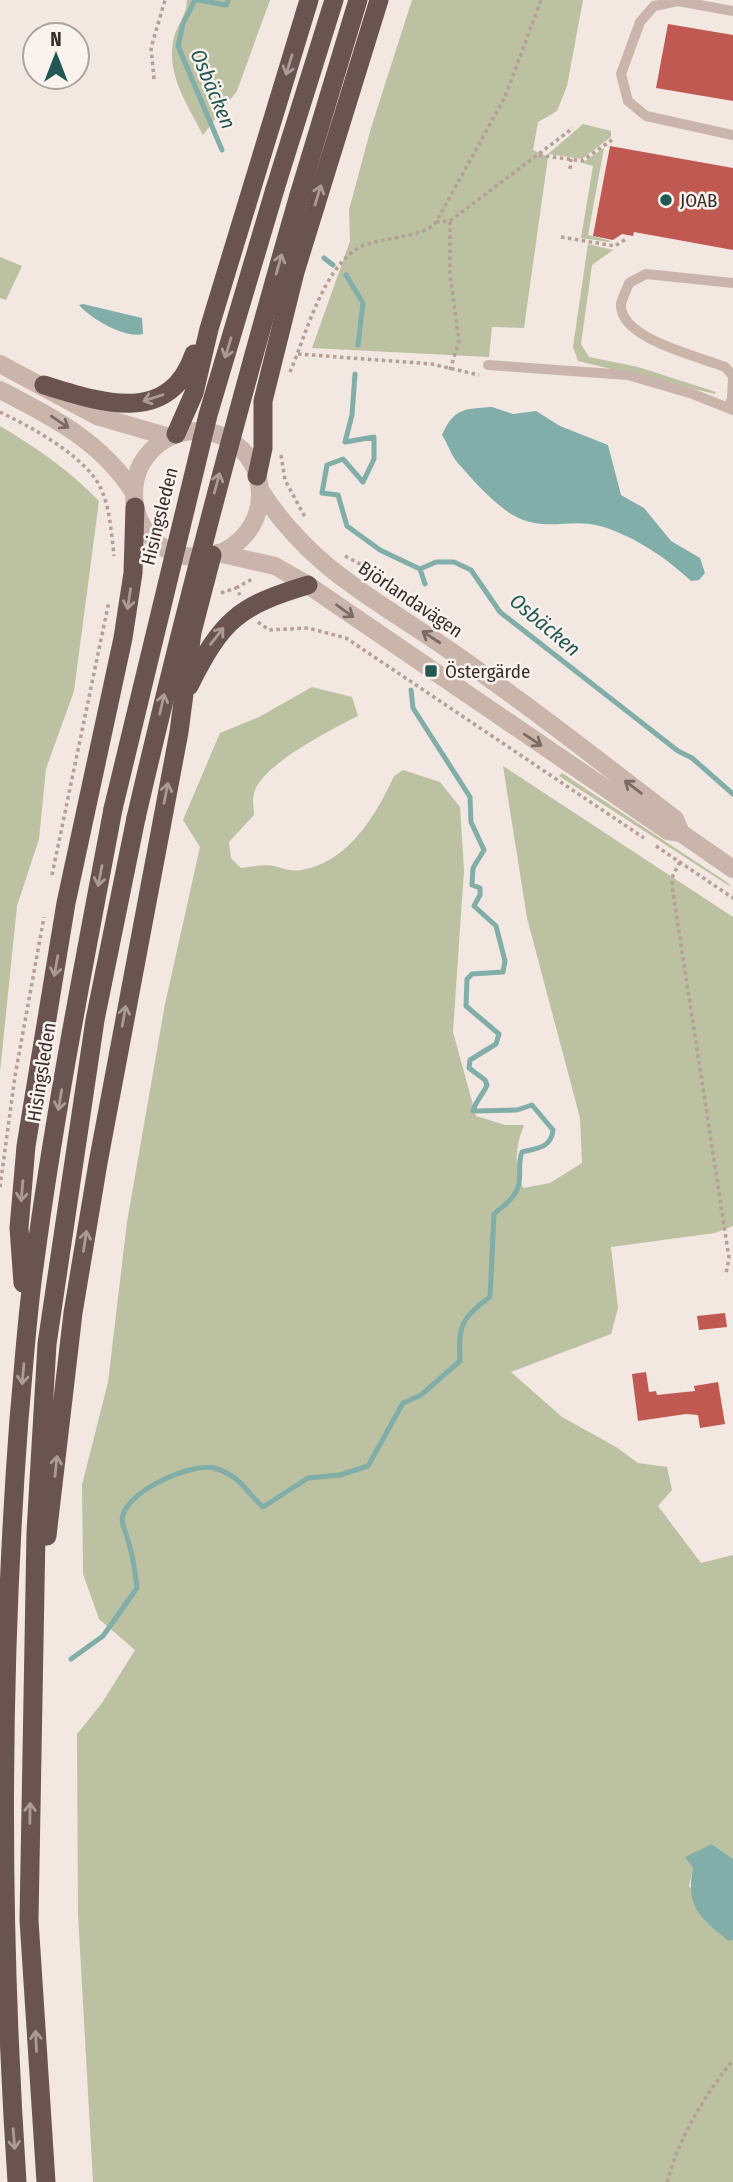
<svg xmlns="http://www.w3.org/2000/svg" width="733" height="2182" font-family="'Fira Sans Condensed',sans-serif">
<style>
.green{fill:#bcc1a1}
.water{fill:#81aea8}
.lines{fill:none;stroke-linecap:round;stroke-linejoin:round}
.stream{stroke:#81aea8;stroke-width:5}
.building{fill:#c05951}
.path{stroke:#b69f97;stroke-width:3.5;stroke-dasharray:3.5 3.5;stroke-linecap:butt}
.service{stroke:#cab5ad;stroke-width:10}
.tertiary{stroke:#cab5ad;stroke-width:18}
.trunk{stroke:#6a5450;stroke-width:19}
.trunk-bridge{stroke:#6a5450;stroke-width:19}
.oneway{stroke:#ab9b97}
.oneway2{stroke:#7a6a66}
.poi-dot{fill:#225853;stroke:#faf2ed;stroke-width:2.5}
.labels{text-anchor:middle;stroke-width:5;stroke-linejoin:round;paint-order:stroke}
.poi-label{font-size:19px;fill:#392d2b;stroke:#faf2ed;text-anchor:start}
.street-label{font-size:19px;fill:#392d2b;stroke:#faf2ed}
.water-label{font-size:21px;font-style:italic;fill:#225853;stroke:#faf2ed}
</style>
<rect width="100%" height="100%" fill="#f2e7e1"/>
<!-- green -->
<path class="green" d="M187,0H270L237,91L203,135C188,106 167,76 173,42C175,27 187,16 187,0Z
M412,0H583L567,86L557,111L538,122L533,150L548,157L524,328L492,327L489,357L312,348L350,241L349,210L371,128Z
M583,124L611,131V137L582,159L548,154Z
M604,148L588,235L611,241L609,242L581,238L593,166L582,163Z
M588,244L613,250L592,265L581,344L589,357L638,367L716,392L715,394L578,361L573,347Z
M0,257L22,266L6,300L0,298Z
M0,426C37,448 69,470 99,501L74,691L46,769L39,839L17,906L0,1072Z
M312,687L352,697L358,716C332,729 261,765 254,793C252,800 254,809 254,815L229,842L231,858L241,868C251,867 264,864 274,866C284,868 290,872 301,870C348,863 376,815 394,776L403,770L440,782L460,807L464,870L453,1032L476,1116L505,1125H524C515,1149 514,1164 523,1188L550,1183L582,1163L580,1118L527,918L503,766L733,917V1226L715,1233L611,1247L618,1308L611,1334L511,1372L562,1417L616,1447L638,1463L667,1467L672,1490L658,1506L701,1563L733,1555V1859L712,1844L693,1868L689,1886L729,1941L733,1940V2182H93L78,1914L77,1734L102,1703L135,1650L99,1619L83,1574L82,1485L108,1382L127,1222L165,1004L200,847L183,820L220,733L259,717Z
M562,773L728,883L731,887L559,776Z"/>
<!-- water -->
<path class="water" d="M83,304L142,318L143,334C125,339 90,318 79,305Z
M492,407L513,414L536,411L560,426L608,445L621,495L644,508L671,541L700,558L705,573L699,580L691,581C667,558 632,535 600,526C567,517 545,534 511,514C491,501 473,480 457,462C451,455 448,444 442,435C454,408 464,409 492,407Z
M712,1844L733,1859V1940L729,1941C701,1918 685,1908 693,1868L685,1857Z"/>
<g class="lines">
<!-- stream -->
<path class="stream" d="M195,0L183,24L178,46L222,150
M198,0L226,5L228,0
M324,258L333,265
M346,275L363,303L358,345
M355,374L352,415L345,442L374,437V459L363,482L343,459L327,465L322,493L338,495L347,526L380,550L420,569L436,562H454L471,570L500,612L678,751L692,758L733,794
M420,569L425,584
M71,1659L103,1636L137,1588C135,1568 132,1550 125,1531C123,1526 121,1519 123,1515C130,1490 190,1463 214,1468C240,1475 245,1491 263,1507L308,1478L340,1475L368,1466L403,1403L421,1395L460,1361C458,1326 461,1318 490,1297L494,1214C502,1207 515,1198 518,1187C522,1176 517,1164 522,1152C538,1148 551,1148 553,1130L532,1105L517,1110L473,1111C476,1100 483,1095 487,1085L485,1080L469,1068L470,1060L496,1044L499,1034L466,1006L467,979L472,974L503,972L505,961L496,926L474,906L480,895V888L472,885L473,868L484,850L471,822L470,797L413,708L411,690"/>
</g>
<!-- building -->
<path class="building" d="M668,24L733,35V101L656,88Z
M610,146L733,168V250L634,232L633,236L622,234L613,240L593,236Z
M725,1313L727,1327L699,1330L697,1316Z
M646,1372L649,1392L656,1391L657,1395L695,1391L694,1386L718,1382L725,1424L700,1428L698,1415L686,1414L638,1421L632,1374Z"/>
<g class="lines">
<!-- path -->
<path class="path" d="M154,79L151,48L165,0
M539,155L582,161L612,140
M570,169L571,159
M436,222L450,221L573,128
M561,237L615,246L626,239
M298,354L432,364L479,375
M450,370L459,341L450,275V221
M290,372C306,335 323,267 360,247C379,237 425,238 436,222L505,97L541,0
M0,412C31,427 73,450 94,477C110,498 111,531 114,556
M281,455L285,480L306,519
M345,556L375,572L378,579
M236,588L252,579
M221,593L236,588L240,595
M258,622L269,630L308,628L346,638L644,838
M656,846L733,898
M680,862L673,875L672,886L729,1258L726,1274
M52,875L109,601
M0,1187L15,1076L44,917
M667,2182C679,2138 704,2096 733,2060"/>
<!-- service -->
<path class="service" d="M733,11L678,1L654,6L640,22L621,74L628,101L646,116L733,135
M488,365L628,375L693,394L733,410
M728,408L732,398L733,376L725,367C698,356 619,339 621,304C622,298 627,289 629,283L646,274L733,283"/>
<!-- tertiary -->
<path class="tertiary" d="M0,364L97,416L169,437
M0,390C53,417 102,442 134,493
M134 494a63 63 0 1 1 126 0a63 63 0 1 1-126 0Z
M260,490C312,570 374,598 449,650C527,704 601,762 675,819L681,833
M218,553L275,566L308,585L668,831L681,833L733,869"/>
<!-- trunk -->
<path class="trunk" d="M275,189L334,0
M299,195L358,0
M44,385C99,402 169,427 194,354
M176,434L194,393L209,329L309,0
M257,476L263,448V401L295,272L379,0
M189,686C222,620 238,606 308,585
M23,1283L19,1228L26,1146L66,903L123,638L133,573L135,507
M47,1536L73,1313L98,1163L179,732L192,632L212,555
M17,2182C0,1928 0,1673 19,1419C24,1366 27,1313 35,1260C55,1109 85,959 113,809
M46,2182L29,1920L36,1532L47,1344L95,1020L136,818"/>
<!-- trunk-bridge -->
<path class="trunk-bridge" d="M113,809L208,415L275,189
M136,818C185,607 239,403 299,195"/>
</g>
<!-- one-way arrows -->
<defs><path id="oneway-shaft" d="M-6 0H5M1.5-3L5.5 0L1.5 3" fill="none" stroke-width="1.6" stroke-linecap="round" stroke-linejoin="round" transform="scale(1.75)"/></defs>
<g class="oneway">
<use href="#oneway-shaft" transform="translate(289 65) rotate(107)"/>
<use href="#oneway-shaft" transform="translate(318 195) rotate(-73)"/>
<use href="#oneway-shaft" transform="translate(279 264) rotate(-74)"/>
<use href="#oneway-shaft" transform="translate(228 348) rotate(107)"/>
<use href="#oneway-shaft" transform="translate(153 398) rotate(162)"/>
<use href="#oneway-shaft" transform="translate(217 483) rotate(-75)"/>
<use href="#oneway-shaft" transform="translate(129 599) rotate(99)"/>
<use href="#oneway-shaft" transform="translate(217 636) rotate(-52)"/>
<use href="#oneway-shaft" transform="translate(162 704) rotate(-77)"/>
<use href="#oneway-shaft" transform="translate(166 793) rotate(-79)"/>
<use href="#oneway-shaft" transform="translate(100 876) rotate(101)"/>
<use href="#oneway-shaft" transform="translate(56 966) rotate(100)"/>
<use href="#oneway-shaft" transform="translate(124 1016) rotate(-80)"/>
<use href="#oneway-shaft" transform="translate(60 1100) rotate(99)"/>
<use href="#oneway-shaft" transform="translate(22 1191) rotate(95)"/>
<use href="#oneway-shaft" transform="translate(85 1241) rotate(-81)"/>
<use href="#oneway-shaft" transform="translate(23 1374) rotate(95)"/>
<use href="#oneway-shaft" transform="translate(56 1466) rotate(-84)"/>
<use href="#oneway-shaft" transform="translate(30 1813) rotate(-89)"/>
<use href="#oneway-shaft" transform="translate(36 2041) rotate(-93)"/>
<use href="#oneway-shaft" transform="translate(14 2139) rotate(85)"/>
</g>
<g class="oneway2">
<use href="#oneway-shaft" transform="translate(60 422) rotate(34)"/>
<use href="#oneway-shaft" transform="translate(345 611) rotate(36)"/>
<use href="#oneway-shaft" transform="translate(431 637) rotate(-147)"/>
<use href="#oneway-shaft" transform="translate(533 740) rotate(34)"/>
<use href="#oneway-shaft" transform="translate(633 787) rotate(-143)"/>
</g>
<!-- markers -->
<g class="poi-dot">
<circle cx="666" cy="200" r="7"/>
<rect x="424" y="664" width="14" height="14" rx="3.5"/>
</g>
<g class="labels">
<!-- poi labels -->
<g class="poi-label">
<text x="680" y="207">JOAB</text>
<text x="445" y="678">Östergärde</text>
</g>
<!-- street labels -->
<g class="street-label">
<text transform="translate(159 516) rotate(-76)" y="7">Hisingsleden</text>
<text transform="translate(411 599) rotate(34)" y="7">Björlandavägen</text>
<text transform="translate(41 1072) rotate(-81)" y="7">Hisingsleden</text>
</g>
<!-- water labels -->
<g class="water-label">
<text transform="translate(213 89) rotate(67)" y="7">Osbäcken</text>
<text transform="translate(545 625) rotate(40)" y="7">Osbäcken</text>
</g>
</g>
<!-- north arrow -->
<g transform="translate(56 56)"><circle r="33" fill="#faf2ed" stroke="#ada39f" stroke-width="2"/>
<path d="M0-5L12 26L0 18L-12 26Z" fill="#225853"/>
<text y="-10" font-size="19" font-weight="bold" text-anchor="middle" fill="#392d2b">N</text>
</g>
</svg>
